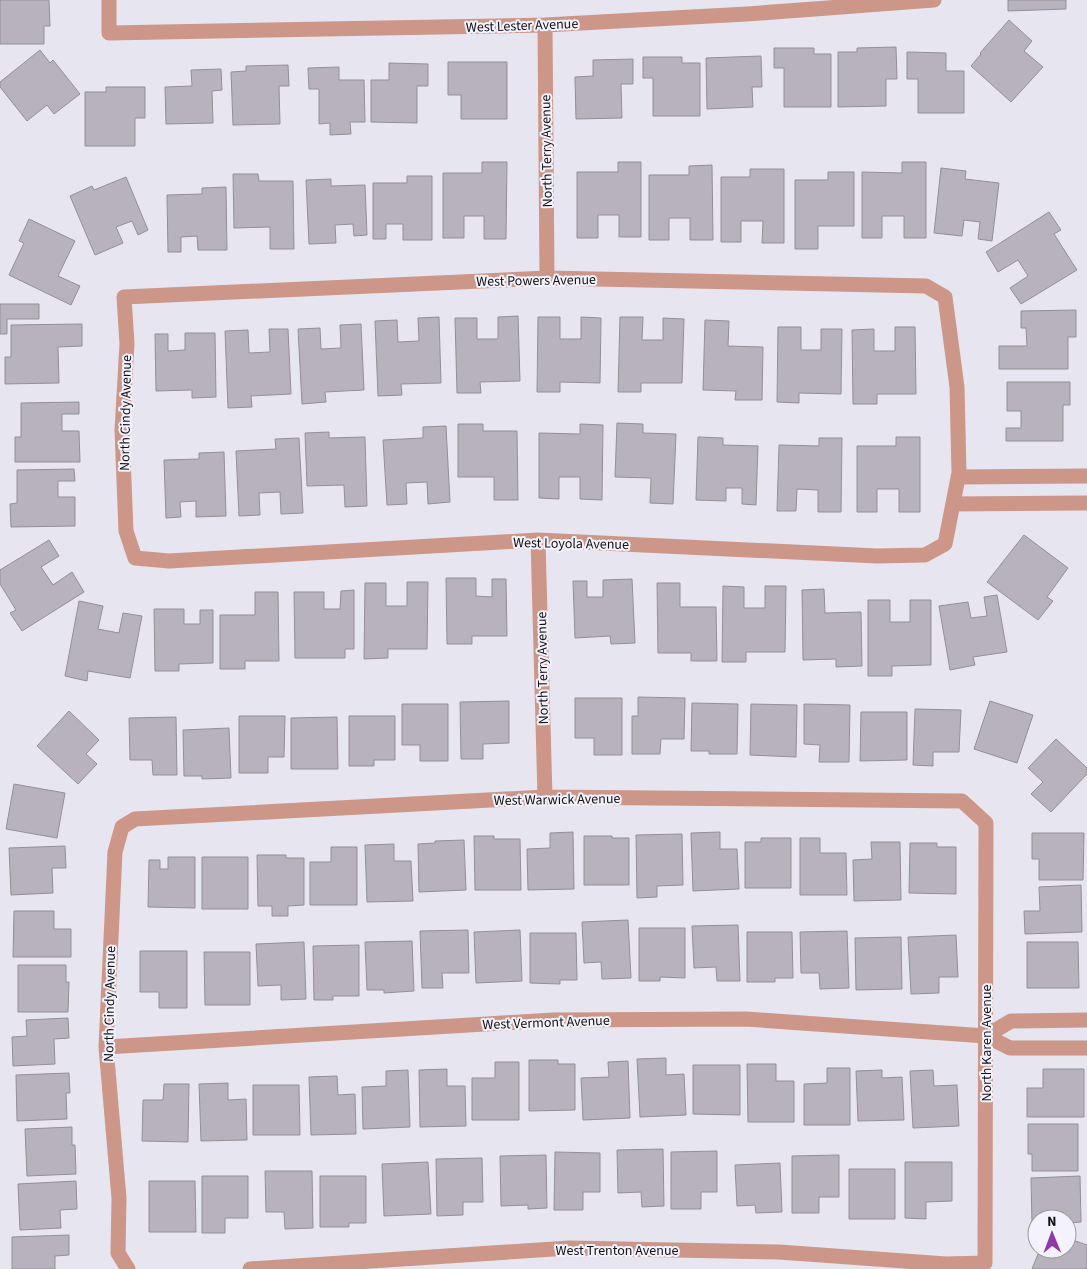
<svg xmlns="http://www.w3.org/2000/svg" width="1087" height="1269" font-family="'Source Sans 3',sans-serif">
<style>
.building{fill:#b7b2bb;stroke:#948f97}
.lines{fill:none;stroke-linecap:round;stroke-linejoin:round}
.minor{stroke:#cc9788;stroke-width:15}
.labels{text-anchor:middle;stroke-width:4;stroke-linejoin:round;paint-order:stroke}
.street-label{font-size:14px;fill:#121215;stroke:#f4f3fd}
</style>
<rect width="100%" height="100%" fill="#e7e6f0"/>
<!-- building -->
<path class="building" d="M0,0H49L50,26H44V44H0Z
M1008,0H1066V9L1008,11Z
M1009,20L1032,41L1024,51L1043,67L1011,102L971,66L981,54L980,53Z
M896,47L897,79H886V106L838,107V52H857V48Z
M774,48H814V54H831V107H784V68H774Z
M40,50L50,63L53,60L80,94L54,114L47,105L27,121L0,87V82Z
M907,52L946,53V71H964V113H918V79H907Z
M761,56L762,87H752L753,107L707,109L706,58Z
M643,57H682V63H700V116H653V78H643Z
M633,59V84H621L622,118L576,119L575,77L593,76V60Z
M448,62H507V119H461V95H448Z
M389,63L428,64V86H417V123L371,122V80H389Z
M288,65L289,86H279L280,124L233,125L231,72L246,71V66Z
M339,67V80H364L365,122H350L351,134L330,135V123L319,124V89H309L308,68Z
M221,69L222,90L212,91L213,123L166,124L165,87L192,86L191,70Z
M106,87H145V118H135V146H85V92H106Z
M482,162H507L506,239H484V216H464V238H443V173H482Z
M618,162H641V237H619V215H598V238H577V172H618Z
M902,162H926V238H904V216H882V238H862V172L902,173Z
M712,165L713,240H690V218H669V240H649V175H689V166Z
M941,168L966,171L965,179L999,183L992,241L978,239L980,222L964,220L962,236L934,233Z
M750,169H784V243H762L763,221H741V242H721V177H750Z
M828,172H854V226H818V249H795V180H828Z
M233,174H258L259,181H293L294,249H270V227L234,228Z
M407,176H432V240H403V224H386V239H373V183H407Z
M126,177L148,230L138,235L132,221L116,227L123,243L95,255L70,196L92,186L94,190Z
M331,179V186L365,185L367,235L354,236L353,224L335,225L336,243L309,244L306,180Z
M226,187L227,250H198L197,236L181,237V252H168L167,195L202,194V188Z
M1049,212L1061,230L1054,234L1077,270L1021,304L1010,288L1028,276L1018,260L998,272L986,252Z
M29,219L75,241L58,276L80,286L71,305L9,275L24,243L19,241Z
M0,304H39V319H7V334H0Z
M1076,310V337H1068V369H999V346H1027L1026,328H1021V311Z
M518,316L520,381L480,382L481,393H457L455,318H477V339H498V317Z
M439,317L441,383L401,384L402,395L378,396L375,321L397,320L398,342L419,341L418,318Z
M538,317H560V339H581V317L601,318L600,383L560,382V392H537Z
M620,317H643L642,340H663V318L684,319L682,383H641V392H618Z
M705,320L729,321L728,346L763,347L762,400H735L736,391L703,390Z
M82,324V346L58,347L59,383L5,384V357H11V325Z
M361,324L364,390L325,392L326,402L302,404L298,329L320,328L321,349L341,348L340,325Z
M778,327H801V350H821V329H842L841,394L799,393V403L777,402Z
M895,327H915L916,394H877V404H853L852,330L874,329V351H895Z
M269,329H288L291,394L251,396L252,407L228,408L225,331L248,330L249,353L270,352Z
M185,333H215L216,397L192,398V390L156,391L155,334H168V351L185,350Z
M1007,382H1070V405H1063V441H1006V428H1021V411H1007Z
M79,402V414H62V431H79L80,462H15V437H21V403Z
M617,423L643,424V433L676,434L673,504L650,503L651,478L615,477Z
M458,424H483V431H517L518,500H494V477H458Z
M580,424L603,425L602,500L580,499V477H559V499L539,498V433L580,434Z
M446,426L450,502L428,504L427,482L406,483L407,504L387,505L383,440L423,438V427Z
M329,432V438L365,437L367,506L345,507L344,485L307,486L305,433Z
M698,437L723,438V445L758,446L756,505L742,504V488H726V501L696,500Z
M896,437H920V512H899V489H877V512H857V446H896Z
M299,438L303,513L281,514L280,492L259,493L260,515L239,516L236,451L276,449L275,439Z
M819,438H842L841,512H818V490L797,489L796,511H777L779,445L819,446Z
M224,452L226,516L196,517V501L180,502L181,517L166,518L164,460L199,459V453Z
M74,469L75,481H58V497H75V526L11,527L10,504L17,503V470Z
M1024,535L1068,568L1047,597L1053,601L1038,620L987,582Z
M49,540L59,556L41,567L53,585L72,572L84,592L22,631L10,613L16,610L0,584V570Z
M446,578H476V596L492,597V579H506L507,636H472V644H447Z
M632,579L635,643L611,644L610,636L575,638L573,581H587V597H603V580Z
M407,582H428L427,649H388V658L364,659L365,583H386V606H407Z
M657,583H680V607H716L717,661H691V653H658Z
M723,586L744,587V608H765V586H786L785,652H746V662H722Z
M824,589L825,613L861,612L862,666L836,667V659L803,660L802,590Z
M354,590V649H345V658H295L294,592H324V609H340L341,591Z
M255,592H278L279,661H245V669H220V615H255Z
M997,595L1007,652L973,657L975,665L950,670L939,606L968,602L971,618L987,616L984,597Z
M868,600H890V622H910V600H931V665L892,666V676H868Z
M79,601L103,606L98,629L119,633L123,613L142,616L130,678L88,671L87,681L65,676Z
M154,609H184V624H200V610H213V663L179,664V671H155Z
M638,697L685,698L684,739H661L660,754H632V716H638Z
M575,698H622V755H594V738H575Z
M509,701V743L483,744V759H461L460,702Z
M990,701L1033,715L1017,763L974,749Z
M692,703L738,704L737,754H709V751H691Z
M402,704H448V761H420V745H402Z
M751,704L797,705L796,757L750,755Z
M804,704L850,705L849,762H819L820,745L804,744Z
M915,709L961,710L959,752H933V766L913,765Z
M69,711L99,740L86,754L97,764L78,784L37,746Z
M861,712H907V760L860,761Z
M239,716H285L284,757H268V773H239Z
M349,716H395V760H374V766H349Z
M176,717L177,775H153L152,760H130L129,718Z
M337,717L338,769H291V718Z
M229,728L231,778L202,779V776H184L183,730Z
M1056,739L1087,768V774L1051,812L1031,794L1043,782L1028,768Z
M14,784L65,793L57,838L6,829Z
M573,832L574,889L528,890L527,849L550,848V833Z
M720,832V849H737L739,889L693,891L691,833Z
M1032,833H1084L1083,880H1039V859H1032Z
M682,834L683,885L657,886V897L637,898L636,835Z
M474,836H494V839H520L521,890H475Z
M584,836H612V838H629V885H584Z
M761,838H791V888H745V842H761Z
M800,838H820V853H846L847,895H800Z
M464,840L466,890L419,892L418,844L435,843V841Z
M871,842H900L901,900L854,901L853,860L872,859Z
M910,843H937V847H956V894L909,893Z
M394,844V861H411L413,901L367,902L365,845Z
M65,846L66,868H52L53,893L11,895L9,848Z
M331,847H357V905H310V862H331Z
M257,855H286V858H304V905L288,906V916H272V906H258Z
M168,857H195V908L148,907L149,860H160V869H168Z
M202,857H248V909H202Z
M1081,885L1082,932L1025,934L1024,911H1040L1039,887Z
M14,911H54V929H71V957H13Z
M628,920L631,978L602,979L601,962L584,963L582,922Z
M738,925L740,981H717L716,967L694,968L692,926Z
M639,928H685V978L660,977V981H639Z
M468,930L469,973H442L443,988H422L420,931Z
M520,930L522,981L476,983L474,932Z
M847,931L849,988L820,989L819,973H801L800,932Z
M747,932H792L793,978H775V982H747Z
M530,933H576L577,980H560V984L530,983Z
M956,935L958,977H939V993L911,994L908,937Z
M901,937L902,989L856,990L855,938Z
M412,941L414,991L384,993V990H367L365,942Z
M304,942L306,999L281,1000V985L258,986L256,944Z
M1027,942H1078L1079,988H1027Z
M359,945V996H333V1000H314L313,946Z
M140,951H187V1008H159V992H140Z
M204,952H250V1005H205Z
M18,965H66V982H69L68,1012H18Z
M68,1018L69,1038L54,1039L55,1064L13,1066L12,1037L27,1036L26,1020Z
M666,1058V1075L684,1074L686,1115L640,1117L637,1059Z
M529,1060H558V1064H575V1110L529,1111Z
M628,1061L630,1118L583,1120L581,1078L609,1077L608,1062Z
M495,1062H519V1120H472V1078H495Z
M747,1064H776V1081H794V1122H748Z
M693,1065H740V1115L693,1114Z
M827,1068H850V1125H804V1084L827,1083Z
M447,1069V1086H465L466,1126L420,1127L419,1070Z
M1043,1069H1084V1117H1027V1088H1043Z
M408,1070L410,1127L363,1129L362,1087L386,1086V1071Z
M882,1070V1078L902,1077L904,1120L858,1121L856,1071Z
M933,1070L934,1086L957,1085L959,1126L913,1128L910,1071Z
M69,1073L70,1093H66L67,1119L17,1121L16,1075Z
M337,1076L338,1095L355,1094L356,1134L311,1135L309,1077Z
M228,1083V1100L246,1099L247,1140L201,1141L199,1084Z
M164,1084H189L188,1142L142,1141L143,1100H163Z
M253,1085H299L300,1135H253Z
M1028,1124H1078V1171H1032V1154H1028Z
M72,1127V1145H75L76,1174L27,1176L25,1129Z
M663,1149L664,1206L642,1207L641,1192L618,1193L617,1150Z
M717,1151V1192H701V1209H671V1152Z
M555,1152L600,1153V1192H583V1210H554Z
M546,1155L547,1208L528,1209V1205L501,1206L500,1156Z
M839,1155V1197H819V1213H792V1156Z
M482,1158L483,1202H463V1215L437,1216L436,1159Z
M428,1162L431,1214L384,1216L382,1164Z
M905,1162H952V1201L926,1202V1219L905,1218Z
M780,1163L782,1212L756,1213L755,1205L737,1206L735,1165Z
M849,1169H895V1219H849Z
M265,1171H312L313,1228L285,1229L284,1212H266Z
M202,1176H248V1218H225V1233H202Z
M320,1176H366V1223H349V1227H320Z
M1080,1176L1081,1222L1067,1223V1219H1037V1224H1032L1031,1178Z
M76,1181L77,1209L60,1210L61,1228L20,1230L18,1184Z
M149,1181H195L196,1232H149Z
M69,1235V1255L55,1256V1269H12V1237Z
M1067,1238L1087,1245V1269H1032L1038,1254L1042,1255L1044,1249H1067Z"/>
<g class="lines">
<!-- minor -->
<path class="minor" d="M109,0V33L545,25L747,14L934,0
M545,25L547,278
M547,278L926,286L945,297L957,387L959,473L945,544L925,555L877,556L538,540L169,561L135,558L126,531L122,430L127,344L124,297Z
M958,477L1087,476
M953,504L1087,503
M538,540L545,797
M986,1036L1011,1021L1087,1020
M106,1047L553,1020L746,1019L986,1036L1010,1048H1087
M128,1269L118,1253L119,1198L106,1047L115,852L122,827L135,819L545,797L962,801L986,823L985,1263L946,1264L779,1252L569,1248L250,1269"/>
</g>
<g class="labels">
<!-- street labels -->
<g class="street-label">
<text transform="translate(522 25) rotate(-2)" y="5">West Lester Avenue</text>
<text transform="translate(546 151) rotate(-91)" y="5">North Terry Avenue</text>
<text transform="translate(536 280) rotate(-1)" y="5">West Powers Avenue</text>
<text transform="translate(125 413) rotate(-89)" y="5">North Cindy Avenue</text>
<text transform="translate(571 543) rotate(1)" y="5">West Loyola Avenue</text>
<text transform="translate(542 668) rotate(-91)" y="5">North Terry Avenue</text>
<text transform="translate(557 799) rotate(-1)" y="5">West Warwick Avenue</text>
<text transform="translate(109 1004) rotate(-89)" y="5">North Cindy Avenue</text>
<text transform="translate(546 1022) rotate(-2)" y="5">West Vermont Avenue</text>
<text transform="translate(986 1043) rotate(-90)" y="5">North Karen Avenue</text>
<text x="617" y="1255">West Trenton Avenue</text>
</g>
</g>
<!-- north arrow -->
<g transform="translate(1052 1234) rotate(359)"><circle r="24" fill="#f4f3fd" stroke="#9a99a0"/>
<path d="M0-4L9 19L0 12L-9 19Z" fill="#8f3aa7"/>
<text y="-8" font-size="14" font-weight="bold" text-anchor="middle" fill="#121215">N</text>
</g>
</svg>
